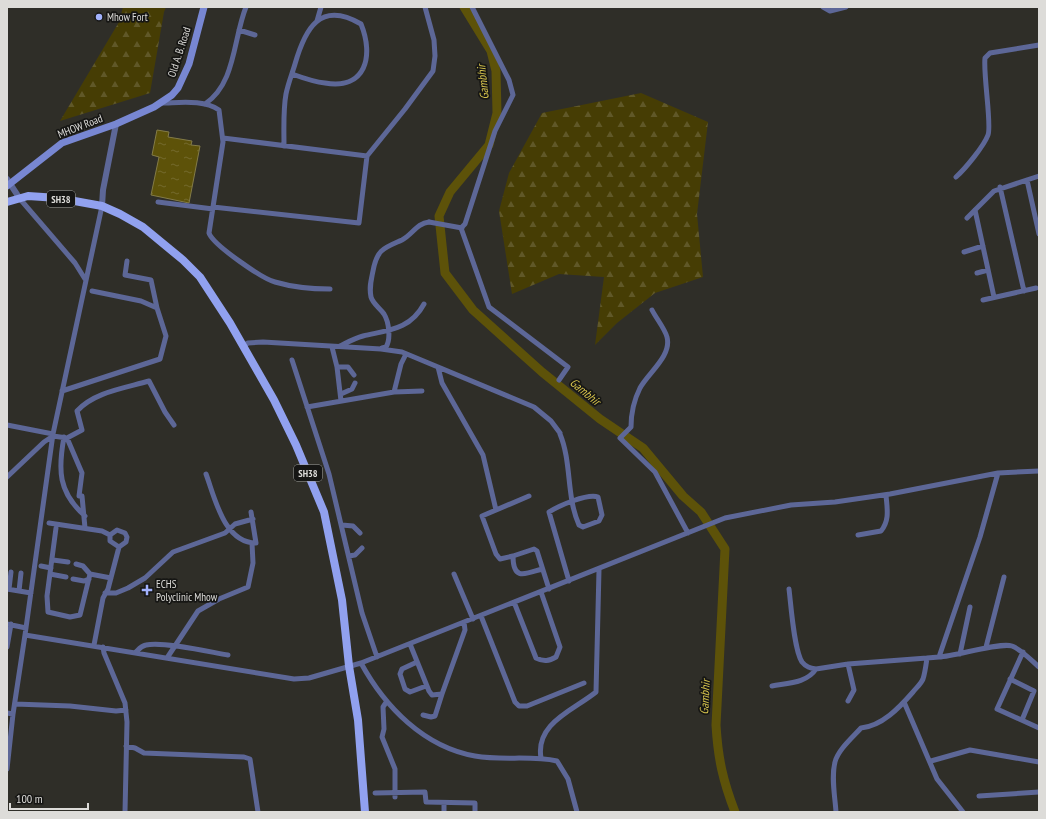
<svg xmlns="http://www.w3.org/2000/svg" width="1046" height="819" font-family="'PT Sans Narrow',sans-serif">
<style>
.forest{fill:url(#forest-firs)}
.water{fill:url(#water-ripples);stroke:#837b47}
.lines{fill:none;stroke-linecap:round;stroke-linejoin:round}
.river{stroke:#5d5209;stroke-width:9}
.minor{stroke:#5d6797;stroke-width:5}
.tertiary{stroke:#5d6797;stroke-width:6}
.secondary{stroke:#7887d2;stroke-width:7}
.primary{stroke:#91a1ef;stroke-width:8}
.minor-bridge{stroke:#5d6797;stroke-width:5}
.poi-dot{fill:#a2b2fd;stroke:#161614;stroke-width:1.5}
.labels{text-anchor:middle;stroke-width:3.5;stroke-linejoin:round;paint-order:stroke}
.shield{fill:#161614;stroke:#a1a19e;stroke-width:1}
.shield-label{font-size:10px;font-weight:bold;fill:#dddcd9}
.poi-label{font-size:11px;fill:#dddcd9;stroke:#161614;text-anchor:start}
.street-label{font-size:11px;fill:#dddcd9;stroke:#161614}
.water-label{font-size:12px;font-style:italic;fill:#d7c44d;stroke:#161614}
</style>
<defs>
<pattern id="forest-firs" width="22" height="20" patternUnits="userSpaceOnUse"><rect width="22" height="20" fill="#463d04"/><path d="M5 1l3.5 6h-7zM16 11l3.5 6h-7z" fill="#605828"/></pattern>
<pattern id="water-ripples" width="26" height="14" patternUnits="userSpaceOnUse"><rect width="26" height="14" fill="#5d5209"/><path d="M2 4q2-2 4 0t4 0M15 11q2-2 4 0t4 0" fill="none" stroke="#746a2c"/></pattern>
</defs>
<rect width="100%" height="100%" fill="#2f2e28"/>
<!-- forest -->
<path class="forest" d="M123,7H166L164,12L150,93L60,121L119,22Z
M641,93L708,122L697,214L703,277L655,293L617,323L595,345L604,277L559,274L512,294L499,211L509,173L542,113Z"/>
<!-- water -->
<path class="water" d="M157,130L169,132L168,137L192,141L191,145L200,146L189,203L151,195L159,157L152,155Z"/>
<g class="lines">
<!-- river -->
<path class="river" d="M464,7L491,51L496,71L497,113L489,145L450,192L439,216L445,273L473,310L542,372L600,419L643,448L683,496L701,512L725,549L716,725C718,759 723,781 735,812"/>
<!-- minor -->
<path class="minor" d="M472,7L509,80L513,95L495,131L465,224L461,228L489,307L568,367L559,380
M823,7L830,11L846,7
M317,21L321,7
M239,30L255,35
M160,103C179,103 203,99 219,110L223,142L209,233C213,245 263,279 275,282C292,287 312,289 330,289
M205,104C236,83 233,39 246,7
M223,138L367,156
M284,146C284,129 283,110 286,94C288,84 292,74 295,64C305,29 320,0 361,24C374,56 366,90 325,83C314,82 303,78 292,74
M956,177C965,169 984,146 988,135C992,126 983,74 985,58L990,53L1039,45
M1027,180L1039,234
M1000,187L1024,291
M20,199L75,263L85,279
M158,202L213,209
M213,207L359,223L367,156L405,109L433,71L435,56L434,40L425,7
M975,210L994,297
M967,218L994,191L1039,176
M964,252L983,246
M127,261L125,275L151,280L157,308
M977,273L988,270
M983,300L1036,288
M652,310C656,318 665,329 667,337C672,356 648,373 640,388C634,400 631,413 631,427L620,438L655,472L688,533
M243,346L248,343L263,342L381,349L402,352L534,407L551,421L560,433
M340,346C348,342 355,338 363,336C388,330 410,330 424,304
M332,347L337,367
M382,348L386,347C391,339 389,322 384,314C380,308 373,304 371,297C369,287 371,281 373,271C377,249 384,248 402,240C412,235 417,223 429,222
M292,360L329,474L362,613L377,657
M438,367L442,383L483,455L496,510
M62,391L160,359L166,336L157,308L141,301L92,291
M394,392L401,364L406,354
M341,394L352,389L355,383
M341,401L337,367H348L354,375
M307,407L394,392L422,391
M7,425L53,434
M560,434C572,463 566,496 579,525L583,527L599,521L602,515L598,497C588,493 558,506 549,512L569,581
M64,437C58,470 58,492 85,516
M67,438L82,473L79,496
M998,473L1039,471
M206,474C215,498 224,543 256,543L251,512
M7,477L44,442L53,436L67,438L82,430L77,411C94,392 125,388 149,381L165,412L174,425
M82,496L85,528
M49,523L102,531L110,535
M342,525L353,526L360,533
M56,528L47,596L48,612L70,617L80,615L90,574
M858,535L881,531C890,520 887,508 886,495
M349,556L355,555L362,548
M513,556L500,559L496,554L482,516L529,496
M53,560L68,562
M76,564L83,566L90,574L111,578
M41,566L51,568
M542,569C525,574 513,581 513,556L534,549L537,551L549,589
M50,574L66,577
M454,574L473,619
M73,579L84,581L89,579
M7,589L31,593
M9,589L11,572
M789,589C791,605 794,650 802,662C806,667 810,668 816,669
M19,591L21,573
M105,593H116L128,588L145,578L173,552L225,533L235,524L253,519
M514,602L536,658C544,662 549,661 556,657L560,647L541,592
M481,616L515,702L519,706H527L584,683
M7,624L26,628
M25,635L53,434L102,206
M410,644L429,691L432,695L442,694L465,630L464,622
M94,645L103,598L108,589L119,547L126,542L127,537L125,533L117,530L110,535V541L119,547
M7,647L11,624
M103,647L104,653L125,703L127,722L125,812
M986,647L1004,577
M136,652C139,649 141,646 146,645C163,641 210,652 228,655
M1023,652L997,709L1039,728
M960,654L970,607
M939,657C956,656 1000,642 1012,646C1022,650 1031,660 1039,667
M167,658L198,611L219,599L248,587L253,563L252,543
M417,662L402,669L400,674L405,689L410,692L426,686
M361,663L725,518L791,505L835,502L890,494L998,473L980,537L939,657L927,658C926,665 925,673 923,679C921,684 916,688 913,692C899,708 882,726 861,728C852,738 838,750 835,762C831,778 835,796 836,812
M848,664L854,690L848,701
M1010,679L1034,691L1022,720
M772,686C788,683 807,683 816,669L848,664L927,658
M387,701L383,707L384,729L382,737L395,769V797
M904,702L937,779L963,812
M15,704L70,706L116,711L126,710
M7,713L13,714L25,635L294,679L309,678L361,663C385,707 424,747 475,756C503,761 530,755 557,761L568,779L577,812
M423,715L431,717L435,716L442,694
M126,746L135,748L144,753L244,757L250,759L258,812
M541,758C535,723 574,710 596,692L599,570
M931,761L970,750L1039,762
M7,769L13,714
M375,793L425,792L426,802L475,803V812
M979,796L1039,792
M444,812V803"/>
<!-- tertiary -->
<path class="tertiary" d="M7,179L20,199
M102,206L103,190L116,124"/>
<!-- secondary -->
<path class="secondary" d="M7,186L62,143L116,124L154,107L172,95L178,88L189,64L204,7"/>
<!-- primary -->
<path class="primary" d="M7,202L28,196L58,198L102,206L120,214L143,227L183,260L200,277L230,323L274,400L296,445L324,512L342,600L349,666L358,720L365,812"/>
<!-- minor-bridge -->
<path class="minor-bridge" d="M429,222L462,228"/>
</g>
<!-- markers -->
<g class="poi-dot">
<circle cx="99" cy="17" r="4"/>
<path d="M145 584h4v4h4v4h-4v4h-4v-4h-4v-4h4z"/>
</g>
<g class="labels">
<!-- shield labels -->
<g class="shield">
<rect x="47" y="191" width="28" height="16" rx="3"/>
<rect x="294" y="465" width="28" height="16" rx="3"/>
</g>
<g class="shield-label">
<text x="61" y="203">SH38</text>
<text x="308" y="477">SH38</text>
</g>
<!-- poi labels -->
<g class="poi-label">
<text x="107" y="21">Mhow Fort</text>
<text x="156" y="588">ECHS<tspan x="156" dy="13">Polyclinic Mhow</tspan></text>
</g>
<!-- street labels -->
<g class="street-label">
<text transform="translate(179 52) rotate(-72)" y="4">Old A. B. Road</text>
<text transform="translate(80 126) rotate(-21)" y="4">MHOW Road</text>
</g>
<!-- water labels -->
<g class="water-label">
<text transform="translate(483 82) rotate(-96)" y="4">Gambhir</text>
<text transform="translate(585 392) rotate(39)" y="4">Gambhir</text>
<text transform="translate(705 697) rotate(-87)" y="4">Gambhir</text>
</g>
</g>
<!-- border -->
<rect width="1046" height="819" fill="none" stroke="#dddcd9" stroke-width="16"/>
<!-- scale -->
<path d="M10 803v6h78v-6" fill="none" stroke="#dddcd9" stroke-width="2"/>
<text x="16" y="803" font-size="12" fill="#dddcd9" stroke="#161614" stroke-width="3" paint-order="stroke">100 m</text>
</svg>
